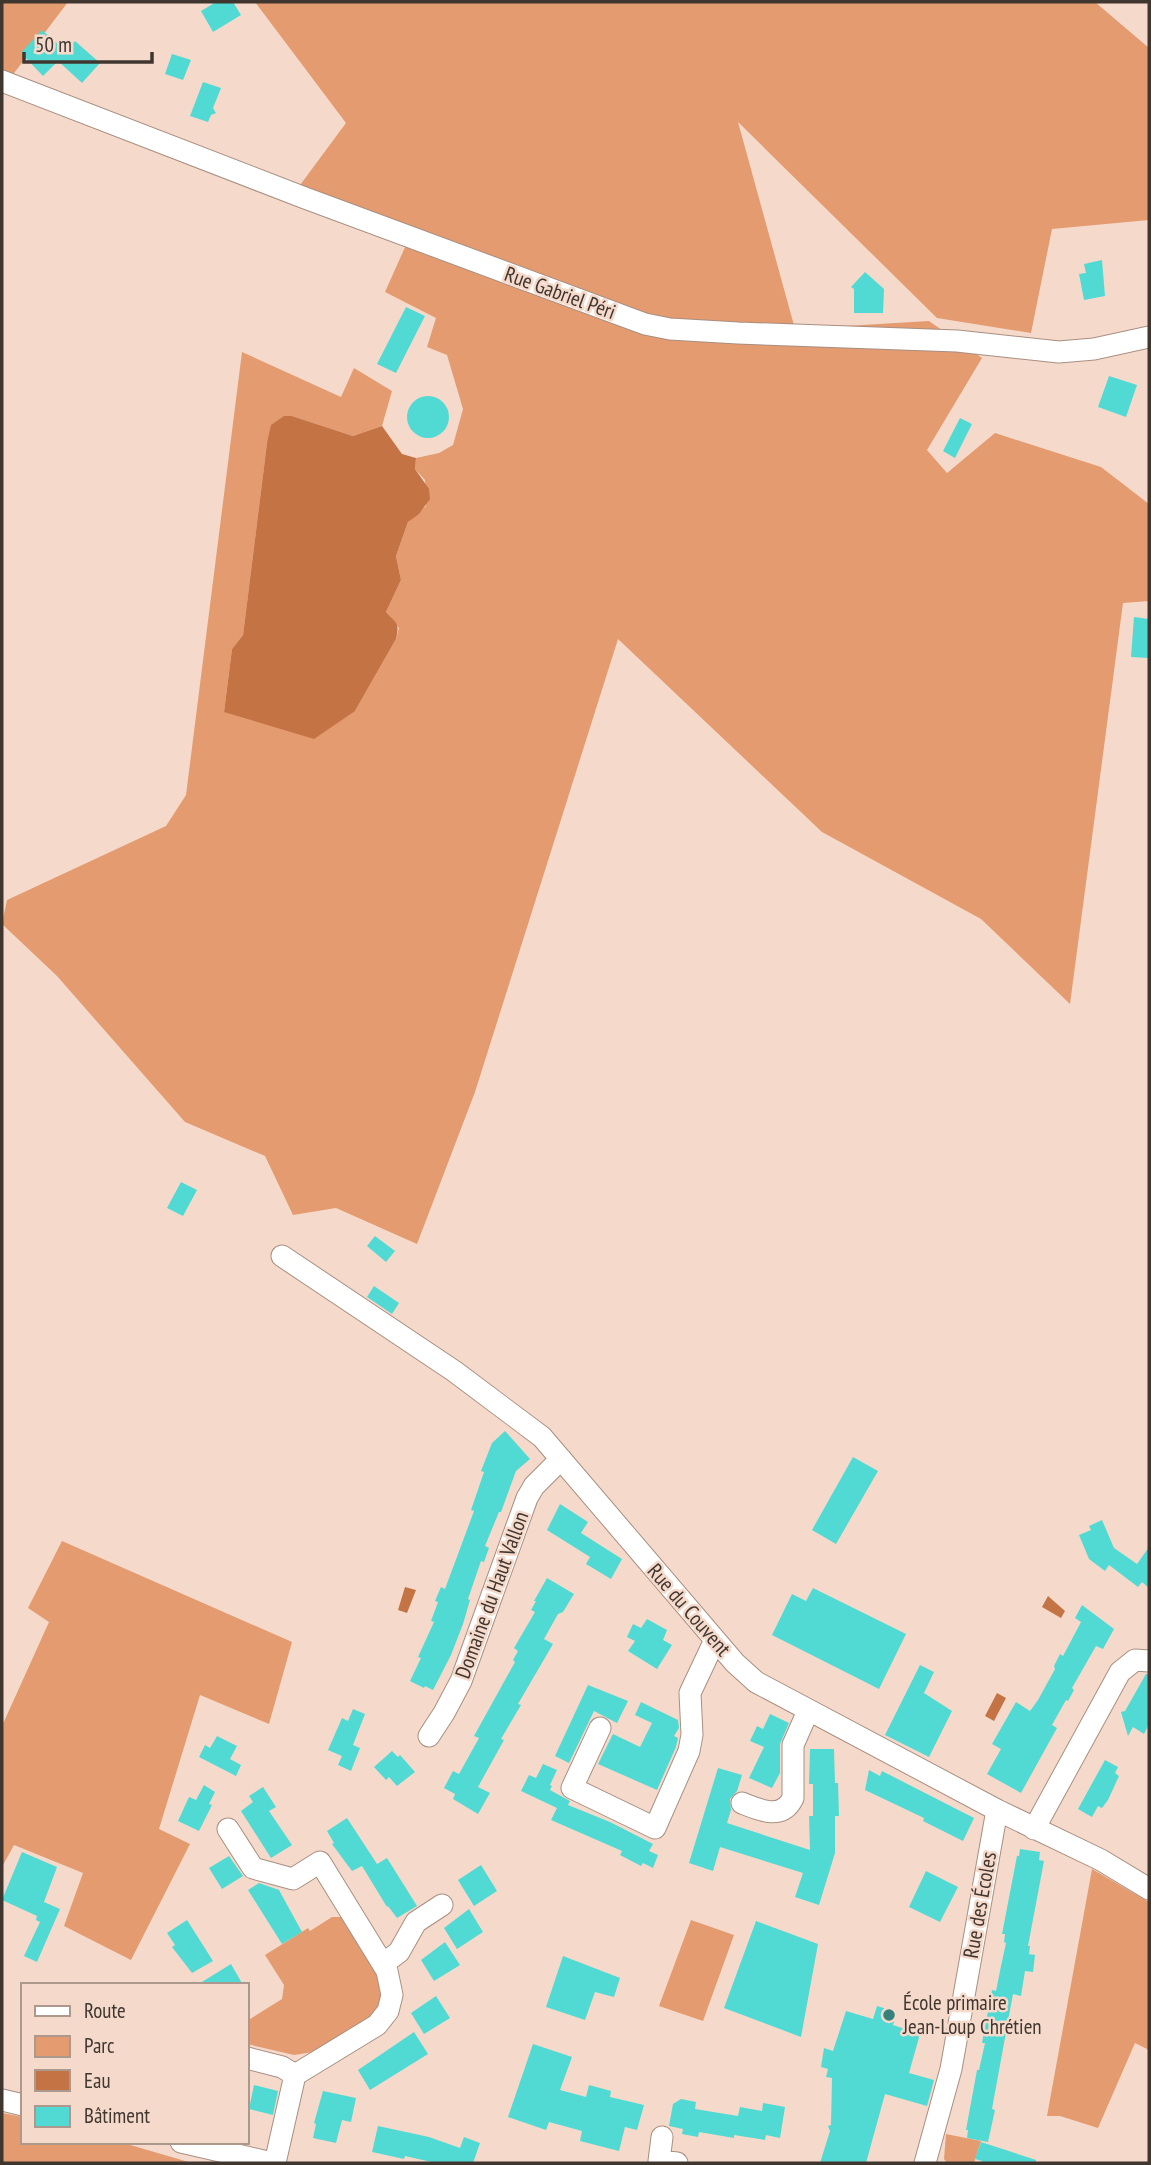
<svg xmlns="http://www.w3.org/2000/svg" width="1151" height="2165" font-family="'PT Sans Narrow',sans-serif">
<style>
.green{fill:#e49b70}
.water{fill:#c47444}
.building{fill:#50dad3}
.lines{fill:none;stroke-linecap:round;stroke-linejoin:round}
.minor-casing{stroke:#a88f81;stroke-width:23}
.minor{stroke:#fff;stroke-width:21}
.poi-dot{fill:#38807c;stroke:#f5dacb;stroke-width:2.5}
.labels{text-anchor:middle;stroke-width:5;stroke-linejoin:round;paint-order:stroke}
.street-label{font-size:21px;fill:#403630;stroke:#f5dacb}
.poi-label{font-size:21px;fill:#403630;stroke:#f5dacb;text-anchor:start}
</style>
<rect width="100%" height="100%" fill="#f5dacb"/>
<!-- green -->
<path class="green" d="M2,2H68L2,89Z
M255,2H1095L1149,48V220L1052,229L1031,333L937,318L738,122L795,329L929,321L982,358L927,450L947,473L995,433L1101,467L1149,504V601L1123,603L1070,1004L981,919L822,832L618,639L475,1092L417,1244L336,1208L293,1215L265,1156L185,1122L57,976L2,924L7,900L166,826L186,795L242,352L341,397L354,368L392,391L382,426L353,436L292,416L267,443L243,635L232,649L224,712L355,711L396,639L399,628L386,612L401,580L396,556L408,522L426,506L425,480L415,469L416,458L439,453L453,445L463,409L447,355L427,347L436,318L385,292L406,245L289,200L346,123Z
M62,1541L292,1642L269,1724L200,1695L159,1829L190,1844L131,1960L64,1926L83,1873L14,1845L2,1867V1726L49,1622L28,1608Z
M1092,1869L1149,1902V2050L1135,2043L1098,2128L1060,2116H1047Z
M332,1917H343L385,1977V1999L373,2015L313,2052L294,2055L247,2044V2021L282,1999L284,1985L265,1955L308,1928L310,1931Z
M691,1920L734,1935L703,2021L659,2006Z
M2,2113L23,2117V2142H120L192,2163H2Z
M946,2134L981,2141L974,2163H947L944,2159Z"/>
<!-- water -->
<path class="water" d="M284,416H292L353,436L382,426L402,454L416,458L415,469L429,489L430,499L419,514L408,522L396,556L401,580L386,612C396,624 400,621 396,639L355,711L314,739L224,712L232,649L243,635L267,443L271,425Z
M405,1587L416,1590L407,1613L398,1610Z
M1048,1596L1065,1611L1061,1618L1042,1607Z
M997,1693L1006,1698L994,1721L985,1716Z"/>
<!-- building -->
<path class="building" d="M216,2H233L241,15L213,32L201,11Z
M42,30L66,51L75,41L100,63L82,83L58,61L43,76L21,53Z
M172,54L191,60L183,80L165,74Z
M203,82L221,88L213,108L216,113L211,115L208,122L190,116Z
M1102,260L1105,296L1084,300L1079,274L1086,273L1084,264Z
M865,272L884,289L883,313H854V289L851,287Z
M406,307L425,316L396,373L377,364Z
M1109,376L1137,385L1126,417L1098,407Z
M407 417a21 21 0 1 1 42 0a21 21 0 1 1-42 0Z
M960,418L972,424L955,458L943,451Z
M1134,617L1149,619V658L1131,657Z
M181,1182L197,1190L183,1216L167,1208Z
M375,1236L395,1251L386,1262L367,1246Z
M374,1286L399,1303L392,1314L367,1297Z
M505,1431L530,1459L516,1471L501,1512H499L485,1546L489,1548L484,1562L481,1561L468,1599L470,1600L463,1624L451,1655L433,1690L425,1686L424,1688L410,1681L421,1658L418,1657L434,1622L431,1621L438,1602L435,1601L441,1587L445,1589L474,1511L471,1510L484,1472L481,1471L492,1443Z
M853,1457L878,1471L836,1544L812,1530Z
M560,1504L588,1522L581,1533L622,1559L611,1579L586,1564L590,1557L547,1530Z
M1102,1520L1114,1548L1137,1564L1149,1547V1588L1142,1582L1138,1587L1109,1565L1105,1571L1089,1559L1079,1535L1091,1530L1089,1526Z
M547,1578L574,1594L563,1612L558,1614L544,1639L553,1644L518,1704L521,1705L501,1739L504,1740L478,1787L490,1793L478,1814L453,1799L455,1794L444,1788L453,1771L459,1774L479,1738L474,1736L515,1662L513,1660L518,1651L514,1648L535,1612L531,1610L536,1601H534Z
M813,1588L906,1634L879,1689L772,1635L792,1594L806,1601Z
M1082,1605L1114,1629L1103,1649L1096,1646L1072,1688L1074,1690L1068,1701L1066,1700L1052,1725L1057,1728L1021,1793L987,1774L1001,1749L992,1744L1016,1702L1030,1711L1038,1700L1055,1669L1054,1666L1060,1654L1063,1656L1081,1622L1075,1618Z
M647,1619L667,1630L663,1640L672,1645L657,1669L628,1651L635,1641L627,1637L633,1624L641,1628Z
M920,1665L934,1672L924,1693L952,1711L929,1757L885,1735Z
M1146,1674H1149V1724L1144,1734L1133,1727L1128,1736L1121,1712L1125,1711Z
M588,1685L628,1701L617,1723L594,1711L569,1763L555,1756Z
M641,1702L678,1720L679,1728L674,1736L678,1738L676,1747L657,1790L598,1764L613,1734L640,1747L652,1723L635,1715Z
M353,1709L365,1714L353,1745L360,1748L351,1771L338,1765L342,1756L328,1750L342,1718L348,1721Z
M770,1714L789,1723L780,1744V1773L772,1788L749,1778L764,1747L750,1741L757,1726L763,1729Z
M217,1736L237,1746L230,1759L241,1765L236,1776L199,1757L205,1745L210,1748Z
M810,1749H834L835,1783H838L839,1816H835V1853L819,1905L795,1897L803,1873L720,1847L713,1871L689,1863L718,1768L742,1775L737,1791L730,1799L731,1810L727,1823L810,1850L809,1816H813V1784H809Z
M392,1751L398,1757L400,1755L415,1772L397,1786L389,1777L386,1780L374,1767Z
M1105,1760L1118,1767L1115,1773L1119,1776L1108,1800L1102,1808L1098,1806L1092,1817L1078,1809Z
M543,1764L557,1770L550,1785L552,1786L550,1790L570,1801L568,1805L610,1822L653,1844L649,1851L658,1855L653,1868L643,1863L641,1866L620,1855L622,1851L551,1820L557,1808L521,1791L529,1775L536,1778Z
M869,1770L880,1776L882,1771L974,1818L963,1841L923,1821L924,1818L865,1790Z
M204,1785L215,1792L209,1804L212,1805L199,1831L178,1821L189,1797L196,1800Z
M263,1787L276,1807L269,1811L292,1845L271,1858L241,1811L253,1802L249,1796Z
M347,1818L377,1864L387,1858L417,1906L397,1918L388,1906L387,1907L362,1866L352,1871L332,1844L334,1843L327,1831Z
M1020,1849L1040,1852L1039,1860L1044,1861L1028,1946H1030L1029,1954L1035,1955L1033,1972L1025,1971L1021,1996L1013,1994L992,2109L995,2110L988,2142L967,2138L968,2130H966L977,2070H979L985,2043H982L992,1990L996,1991L1001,1966L1006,1943L1004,1942L1005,1934H1002L1017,1856H1019Z
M22,1852L57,1867L44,1902L60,1909L37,1962L24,1956L40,1922L36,1920L37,1916L2,1900Z
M229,1856L243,1876L222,1889L209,1868Z
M481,1865L497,1891L474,1906L458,1880Z
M926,1871L958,1887L940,1922L909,1907Z
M259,1883L279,1890L302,1932L282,1944L248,1890Z
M469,1909L483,1932L457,1949L444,1928Z
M187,1920L213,1961L192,1973L172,1947L175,1945L167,1933Z
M756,1921L818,1944L801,2037L724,2008Z
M445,1942L460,1965L434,1981L421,1960Z
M563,1956L620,1978L614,1997L595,1992L585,2020L546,2007Z
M231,1964L243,1985H197Z
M436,1996L450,2018L424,2034L411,2013Z
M877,2006L897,2012L893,2025L920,2034L909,2073L934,2080L927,2106L885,2094L866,2163H820L830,2131L828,2126L831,2125L832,2078L826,2077L828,2069L821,2067L824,2048L833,2051L846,2011L873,2019Z
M414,2032L428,2054L370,2090L358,2070Z
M533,2044L572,2057L560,2090L586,2097L589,2085L611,2091L610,2097L644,2105L637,2130L625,2127L619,2151L580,2141L582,2131L549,2122L546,2130L508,2117Z
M254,2085L278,2091L273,2115L249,2109Z
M323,2091L356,2098L351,2122L342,2120L336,2143L313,2138L316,2124L314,2123Z
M681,2099L696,2102L695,2109L738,2116L740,2107L762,2111L763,2103L785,2107L780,2138L766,2135L765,2140L734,2135V2138L699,2132L698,2137L682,2134L683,2129L669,2126L673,2104Z
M378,2126L429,2137L460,2148L464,2137L480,2143L473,2163H436L405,2156L404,2159L372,2152Z
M981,2142L1036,2160V2163H981L982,2161L975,2159Z"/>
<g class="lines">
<defs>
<path id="minor" d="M2,81L305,198L645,324L670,329L738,333L957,341L1059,352L1094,349L1149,337
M282,1256L454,1371L542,1437L735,1663L756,1682L997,1810L1101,1860L1149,1889
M600,1728L572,1788L655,1828L689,1751L692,1735L690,1693L715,1640
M429,1736L444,1713L461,1681L527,1498L534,1486L561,1459
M742,1803C760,1810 782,1821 793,1798V1745L808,1711
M228,1829L253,1868L293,1879L320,1862L387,1971L392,1995L388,2011L377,2025L295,2075
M1034,1829L1120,1672L1135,1660L1149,1661
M383,1964L399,1952L416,1922L442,1905
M247,2058L282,2067L295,2075L275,2163
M2,2100L23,2105
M662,2137L659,2161L677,2163
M181,2142L272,2163
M925,2163L951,2069L997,1810"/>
</defs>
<!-- minor casing -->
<use href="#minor" class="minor-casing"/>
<!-- minor -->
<use href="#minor" class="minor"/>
</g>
<!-- markers -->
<circle class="poi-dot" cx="889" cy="2015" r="7"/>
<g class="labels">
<!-- street labels -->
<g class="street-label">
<text transform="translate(560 293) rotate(20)" y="7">Rue Gabriel Péri</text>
<text transform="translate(492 1595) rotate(-70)" y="7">Domaine du Haut Vallon</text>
<text transform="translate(689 1610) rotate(49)" y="7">Rue du Couvent</text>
<text transform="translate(980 1905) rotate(-80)" y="7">Rue des Écoles</text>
</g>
<!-- poi labels -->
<g class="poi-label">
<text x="903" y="2010">École primaire<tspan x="903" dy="24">Jean-Loup Chrétien</tspan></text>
</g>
</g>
<!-- border -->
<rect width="1151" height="2165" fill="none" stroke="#403630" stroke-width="7"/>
<!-- legend -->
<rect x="21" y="1983" width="228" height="161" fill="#f5dacb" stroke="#ad988d" stroke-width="2"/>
<rect x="35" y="2006" width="35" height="10" fill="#ffffff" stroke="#ad988d" stroke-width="2"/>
<text x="84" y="2018" font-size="21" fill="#403630">Route</text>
<rect x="35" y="2036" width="35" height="21" fill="#e49b70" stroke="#ad988d" stroke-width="2"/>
<text x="84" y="2053" font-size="21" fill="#403630">Parc</text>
<rect x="35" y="2070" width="35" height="21" fill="#c47444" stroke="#ad988d" stroke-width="2"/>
<text x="84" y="2088" font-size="21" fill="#403630">Eau</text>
<rect x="35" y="2106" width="35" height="21" fill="#50dad3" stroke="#ad988d" stroke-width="2"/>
<text x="84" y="2123" font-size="21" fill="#403630">Bâtiment</text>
<!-- scale -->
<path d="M24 52v10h128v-10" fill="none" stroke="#403630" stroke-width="3.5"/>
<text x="35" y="52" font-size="21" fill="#403630" stroke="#f5dacb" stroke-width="5" paint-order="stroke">50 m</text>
</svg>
